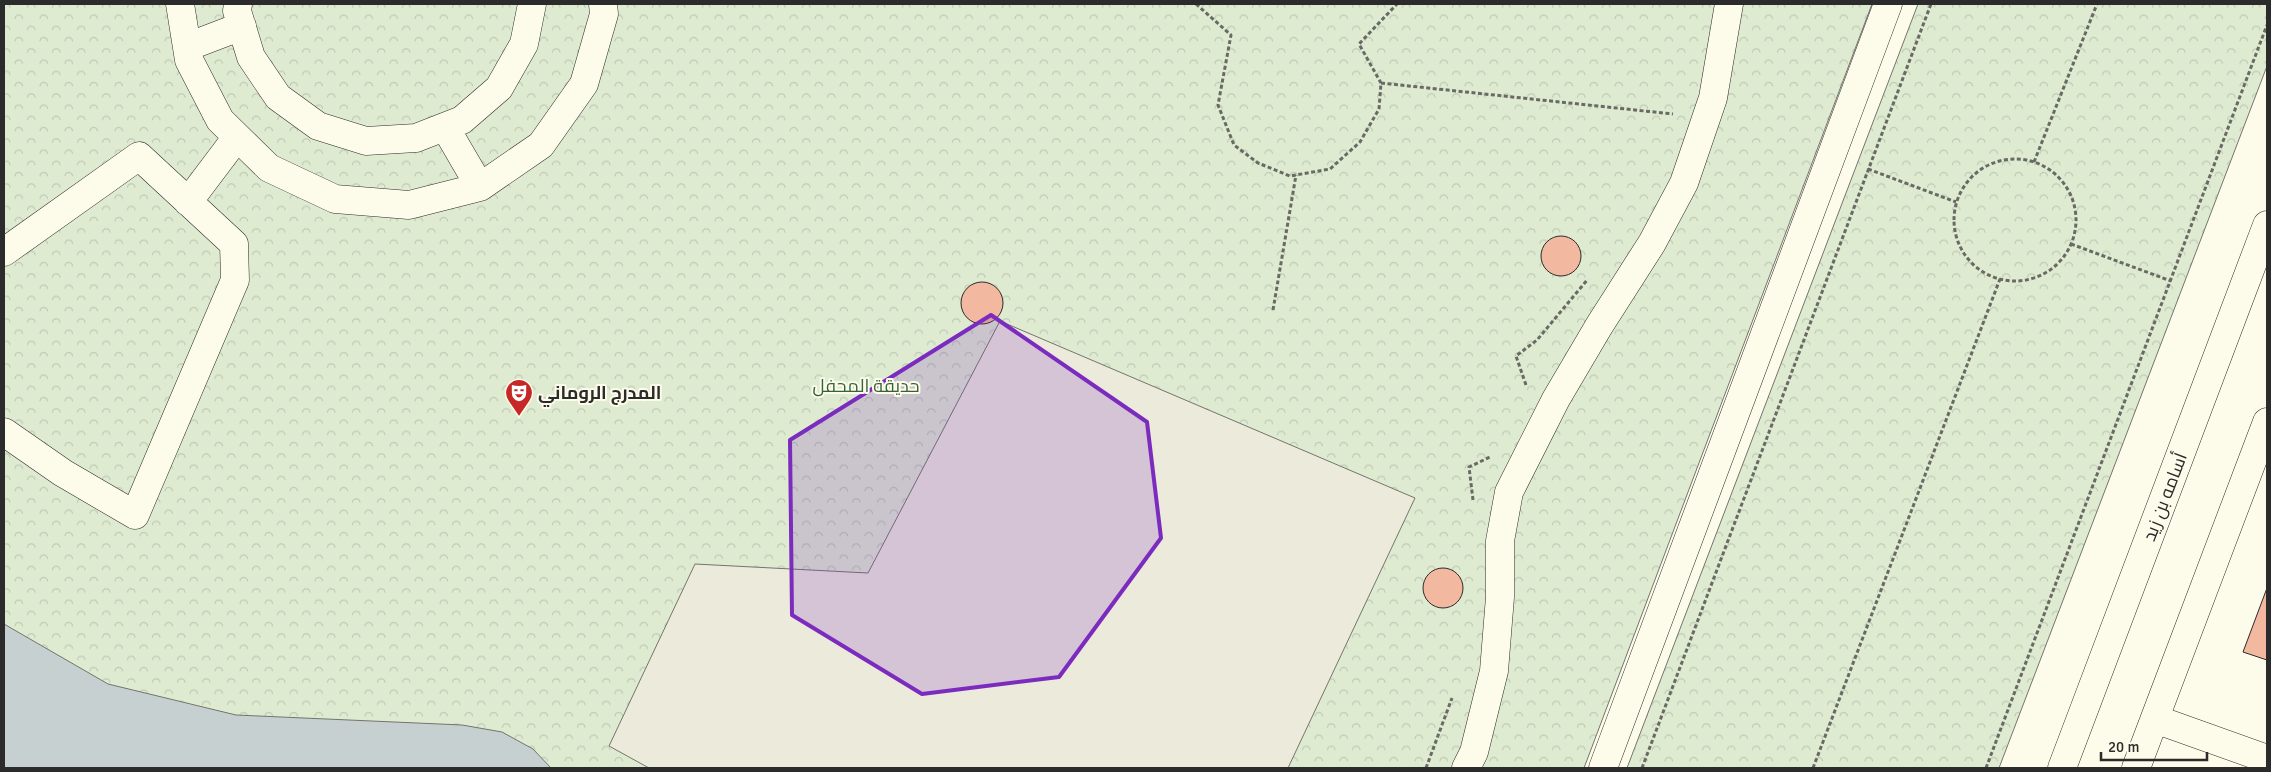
<svg xmlns="http://www.w3.org/2000/svg" width="2271" height="772" font-family="Signika,Cairo,sans-serif">
<style>
.forest{fill:url(#forest-crowns);stroke:#74746e}
.parking{fill:#eceadb;stroke:#74746e}
.water{fill:#c7d0d0;stroke:#74746e}
.building{fill:#f2b8a0;stroke:#2b2b2b}
.lines{fill:none;stroke-linecap:round;stroke-linejoin:round}
.minor-casing{stroke:#2b2b2b;stroke-width:29}
.tertiary-casing{stroke:#2b2b2b;stroke-width:29}
.path{stroke:#6a6964;stroke-width:3;stroke-dasharray:4 2.5;stroke-linecap:butt}
.minor{stroke:#fdfbea;stroke-width:28}
.tertiary{stroke:#fdfbea;stroke-width:28}
.marked{fill:#7b2cbf;fill-opacity:0.2;stroke:#7b2cbf;stroke-width:4;stroke-linejoin:round}
.labels{text-anchor:middle;stroke-width:4;stroke-linejoin:round;paint-order:stroke}
.park-label{font-size:18px;fill:#34623c;stroke:#fdfbea}
.poi-label{font-size:18px;font-weight:bold;fill:#2b2b2b;stroke:#fdfbea;text-anchor:start}
.street-label{font-size:18px;fill:#2b2b2b;stroke:#fdfbea}
</style>
<defs>
<pattern id="forest-crowns" width="20" height="18" patternUnits="userSpaceOnUse" patternTransform="scale(1.25)"><rect width="20" height="18" fill="#deebd1"/><path d="M2 6a3 3 0 1 1 6 0M12 15a3 3 0 1 1 6 0" fill="none" stroke="#bfcab4"/></pattern>
</defs>
<rect width="100%" height="100%" fill="#fdfbea"/>
<!-- forest -->
<path class="forest" d="M4,4H1872L1584,768H4Z
M1918,4H2267V66L1999,768H1627Z"/>
<!-- parking -->
<path class="parking" d="M1000,321L1415,498L1288,768H649L609,746L695,564L868,573Z"/>
<!-- water -->
<path class="water" d="M4,624L108,684L236,715L462,725L502,732L533,749L551,768H4Z"/>
<!-- building -->
<path class="building" d="M1541 256a20 20 0 1 1 40 0a20 20 0 1 1-40 0Z
M961 303a21 21 0 1 1 42 0a21 21 0 1 1-42 0Z
M1423 588a20 20 0 1 1 40 0a20 20 0 1 1-40 0Z
M2267,588V660L2243,652Z"/>
<g class="lines">
<defs>
<path id="minor" d="M180,4L189,60L220,120L269,168L335,199L409,205L480,187L541,145L584,84L604,14L603,4
M238,4L237,11L251,57L278,97L318,126L366,141L416,138L462,120L499,88L524,44L532,4
M187,47L242,26
M445,127L480,187
M188,202L237,137
M4,252L139,156L234,244L235,280L135,515L63,473L4,432
M2155,719L2267,759
M1466,768L1474,752L1494,671L1500,597V541L1509,492L1556,399L1599,326L1652,243L1684,183L1713,98L1729,4
M1603,768L1888,4"/>
<path id="tertiary" d="M2062,768L2267,225
M2136,768L2267,422"/>
</defs>
<!-- minor casing -->
<use href="#minor" class="minor-casing"/>
<!-- tertiary casing -->
<use href="#tertiary" class="tertiary-casing"/>
<!-- path -->
<path class="path" d="M1196,4L1231,35L1218,105L1234,145L1258,163L1290,176L1330,169L1360,142L1379,109L1381,83L1359,44L1397,4
M1381,83L1673,114
M1954 220a61 61 0 1 1 122 0a61 61 0 1 1-122 0Z
M2034,162L2097,4
M1868,169L1956,202
M2071,244L2171,281
M1273,310L1296,175
M1526,385L1516,356L1537,340L1588,279
M1473,500L1469,467L1490,457
M1426,768L1452,698
M1642,768L1931,4
M1813,768L2000,279
M1986,768L2267,25"/>
<!-- minor -->
<use href="#minor" class="minor"/>
<!-- tertiary -->
<use href="#tertiary" class="tertiary"/>
</g>
<!-- marked area -->
<path class="marked" d="M991,315L1147,422L1161,538L1059,677L922,694L792,615L790,440Z"/>
<!-- icons -->
<defs>
<symbol id="theatre-pin" viewBox="-11 -11 22 30"><path d="M0 17L-7.5 6A9.5 9.5 0 1 1 7.5 6Z" fill="#c62828" stroke="#fdfbea"/><path d="M-5-5.5Q0-4 5-5.5V0Q5 5 0 6Q-5 5-5 0ZM-3.3-2.5H-1v1.5H-3.3ZM1-2.5H3.3v1.5H1ZM-2.8 1Q0 5.5 2.8 1Z" fill="#fff"/></symbol>
</defs>
<g fill-rule="evenodd">
<use href="#theatre-pin" x="503" y="377" width="32" height="43"/>
</g>
<g class="labels">
<!-- park labels -->
<g class="park-label">
<text x="866" y="392">حديقة المحفل</text>
</g>
<!-- poi labels -->
<g class="poi-label">
<text x="538" y="399">المدرج الروماني</text>
</g>
<!-- street labels -->
<g class="street-label">
<text transform="translate(2165 497) rotate(-69)" y="6">أسامه بن زيد</text>
</g>
</g>
<!-- border -->
<rect width="2271" height="772" fill="none" stroke="#2b2b2b" stroke-width="10"/>
<!-- scale -->
<path d="M2101 752v8h106v-8" fill="none" stroke="#2b2b2b" stroke-width="2.5"/>
<text x="2108" y="752" font-size="15" fill="#2b2b2b" stroke="#fdfbea" stroke-width="4" paint-order="stroke">20 m</text>
</svg>
